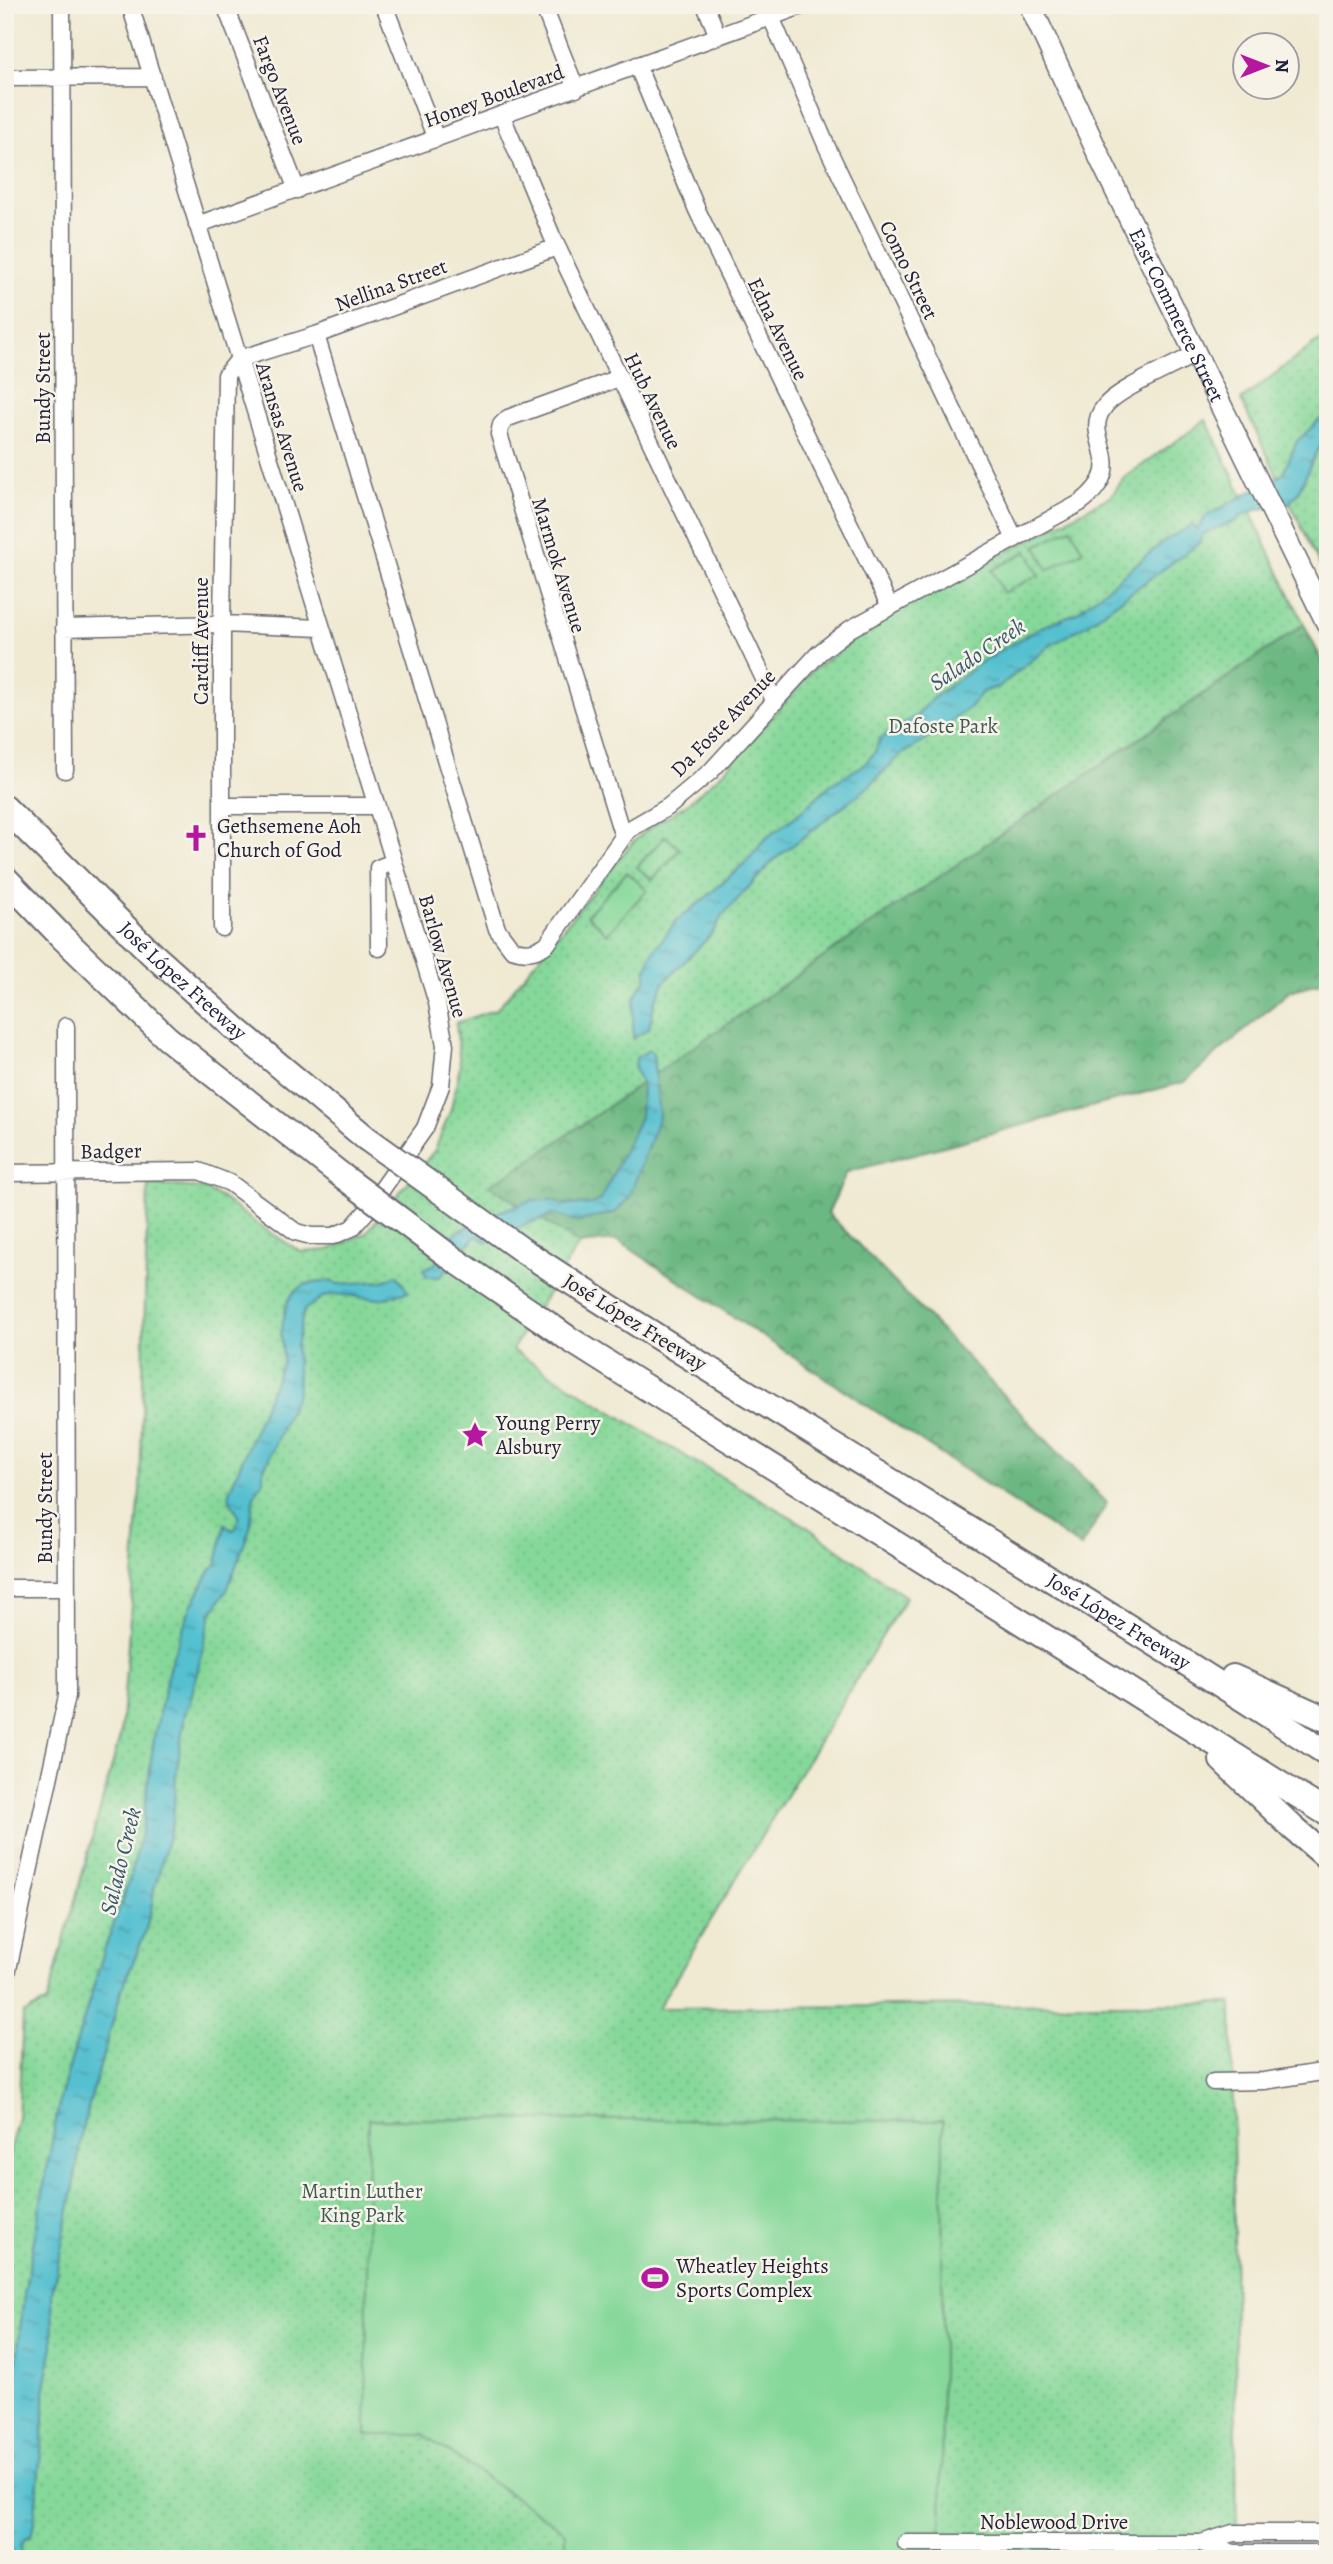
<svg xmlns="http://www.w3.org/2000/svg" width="1333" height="2564" font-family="Alegreya,serif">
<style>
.forest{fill:url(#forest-crowns);stroke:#476d5e;stroke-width:2}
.park{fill:url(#park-dots);stroke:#547d6a;stroke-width:2}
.pitch{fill:#86d89a;stroke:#547d6a;stroke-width:2}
.water{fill:url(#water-ripples);stroke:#3c7186;stroke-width:2}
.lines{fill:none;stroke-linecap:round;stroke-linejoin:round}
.minor-casing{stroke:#6a6870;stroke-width:19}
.major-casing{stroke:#6a6870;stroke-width:24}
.highway-casing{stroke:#6a6870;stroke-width:28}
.minor{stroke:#fff;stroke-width:16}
.major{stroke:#fff;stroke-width:21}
.highway{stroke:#fff;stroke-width:24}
.highway-bridge-casing{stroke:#6a6870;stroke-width:28;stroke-linecap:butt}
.highway-bridge{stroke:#fff;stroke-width:24}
.labels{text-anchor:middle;stroke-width:5;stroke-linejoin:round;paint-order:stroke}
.street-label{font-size:21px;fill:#22223b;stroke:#f7f3e8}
.park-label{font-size:21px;fill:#405958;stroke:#f7f3e8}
.poi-label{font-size:21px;fill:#22223b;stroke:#f7f3e8;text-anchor:start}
.water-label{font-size:23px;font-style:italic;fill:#34596f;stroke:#f7f3e8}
</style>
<defs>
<pattern id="forest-crowns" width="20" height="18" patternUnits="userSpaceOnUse" patternTransform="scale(1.75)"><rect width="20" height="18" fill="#6cb882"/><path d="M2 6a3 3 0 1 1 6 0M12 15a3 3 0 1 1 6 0" fill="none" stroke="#58956c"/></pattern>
<pattern id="park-dots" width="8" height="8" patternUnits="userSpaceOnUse" patternTransform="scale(1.75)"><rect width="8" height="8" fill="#86d89a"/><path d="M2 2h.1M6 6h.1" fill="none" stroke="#73b986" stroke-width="1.8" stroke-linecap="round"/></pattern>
<pattern id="water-ripples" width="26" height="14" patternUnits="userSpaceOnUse" patternTransform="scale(1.75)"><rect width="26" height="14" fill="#55c0d0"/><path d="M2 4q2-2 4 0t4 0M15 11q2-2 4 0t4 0" fill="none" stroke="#469caa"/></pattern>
</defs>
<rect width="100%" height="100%" fill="#f7f3e8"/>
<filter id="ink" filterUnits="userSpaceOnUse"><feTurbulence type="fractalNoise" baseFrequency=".0143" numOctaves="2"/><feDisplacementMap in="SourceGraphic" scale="14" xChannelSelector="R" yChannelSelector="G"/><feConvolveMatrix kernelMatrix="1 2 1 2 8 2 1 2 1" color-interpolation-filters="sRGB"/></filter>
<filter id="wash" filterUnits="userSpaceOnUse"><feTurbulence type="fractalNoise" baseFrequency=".00686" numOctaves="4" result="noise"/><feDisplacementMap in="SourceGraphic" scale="28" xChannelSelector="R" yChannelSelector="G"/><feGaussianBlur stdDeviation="1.57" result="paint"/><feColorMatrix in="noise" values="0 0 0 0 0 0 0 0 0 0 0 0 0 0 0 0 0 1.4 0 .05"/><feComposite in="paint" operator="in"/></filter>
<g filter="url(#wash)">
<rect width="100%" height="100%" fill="#f0ead3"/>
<!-- forest -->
<path class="forest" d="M1304,624L1328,673V980L1290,991L1184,1082L847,1172L828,1213L1107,1503L1081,1547L617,1240L579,1244L489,1185L522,1166Z"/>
<!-- park -->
<path class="park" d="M1328,337V565L1321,568L1241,400L1314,344Z
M1206,420L1304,624L522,1166L489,1185L579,1244L512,1350L666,1445L803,1524L906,1597L658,2008L1232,2003L1237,2559H5V2167L18,2118L23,2014L47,2002L121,1733L140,1489L148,1184L202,1188L222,1198L257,1224L301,1252L329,1250L366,1233L435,1150L451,1109L460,1066L456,1023L497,1009L632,843L644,832L688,803L723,772L813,670L881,619L1111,496L1124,478Z"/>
<!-- pitch -->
<path class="pitch" d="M1071,528L1083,551L1048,570L1036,546Z
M1027,551L1039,575L1003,593L992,570Z
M665,836L680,849L652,880L637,867Z
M627,872L647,890L607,934L587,915Z
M368,2119L943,2121L941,2559H565V2532L424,2435H366Z"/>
<!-- water -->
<path class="water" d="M1328,412V436L1316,452L1298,493L1288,505L1260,509L1243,515L1234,522L1204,533L1198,544L1086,625L1051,645L1000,686L982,692L969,708L922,743L901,754L868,787L775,859L723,915L711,935L665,981L655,1001L649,1029L633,1038C634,1018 629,994 646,981V971L653,952L677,920L704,899L747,861L765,839L797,815L830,785L865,764L875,752L879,740L916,716L932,699L984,660L1039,628L1076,613L1166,540L1192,525L1197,530L1206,516L1283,474L1297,441Z
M649,1050L653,1053L659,1116L629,1198L616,1212L577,1222L555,1214L527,1224L490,1241H484L480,1237H475L445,1272L439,1277H427L423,1269L435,1264L448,1247L455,1233L493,1214L533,1200H554L562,1205L593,1204L601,1200L640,1117L642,1086L635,1069L636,1058Z
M397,1275L408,1292L380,1299L334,1294L323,1297L304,1310L296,1347L298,1391L263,1471V1481L256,1491L253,1500L250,1528L227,1590L211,1614L190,1702L185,1713L176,1775L173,1821L154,1890L151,1909L145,1933L122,1989L82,2129L74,2186L52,2293L53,2346L44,2392V2422L34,2523L31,2536L24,2539L21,2545V2559H13L6,2512L7,2448L24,2295L60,2098L105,1948L131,1875L142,1830L154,1738L170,1664L192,1604L211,1569L217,1564L225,1524L232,1530L236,1528L239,1516L230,1500L229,1492L283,1361L281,1333L287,1303L294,1292L306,1284L330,1281L338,1284L384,1281Z"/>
</g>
<g filter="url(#ink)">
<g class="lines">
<defs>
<path id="minor" d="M62,5L65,770
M130,5L394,862
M225,5L297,190
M384,5L436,139
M543,5L576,89
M705,5L718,36
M771,17L827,147L1015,539
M637,65L697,210L890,607
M5,78L153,77
M502,116L552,236L775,702
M197,225L804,5
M316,335L497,929L512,949C526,954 536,952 547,944L628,830L668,807L711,771L819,653L850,629L1080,503C1134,462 1078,438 1105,406C1118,389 1174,366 1195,354
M619,378L508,418L501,425L499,434L623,837
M64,628L222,624L321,628
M222,806H377
M222,928V624L226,375L239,359L316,335L557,247
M5,1173L199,1171L230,1183L296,1232L311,1236H333L352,1228L366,1212L425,1128L441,1086L445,1045L437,1003L394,862L378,868L379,948
M5,1588H66
M5,1983L67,1696L66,1026
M1213,2082L1264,2081L1328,2071
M906,2543H1201L1233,2533H1328
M1201,2543L1234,2553H1328"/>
<g id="major">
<path id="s1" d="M1030,5L1101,160L1328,625"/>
</g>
<g id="highway">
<path id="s2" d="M5,808L151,953L237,1030L366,1138"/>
<path d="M5,878L63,938L167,1038L341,1175"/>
<path id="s3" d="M568,1280C819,1442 1078,1590 1328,1754"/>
<path d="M538,1317L569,1339L642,1385L1328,1814"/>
<path d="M1233,1677L1328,1720"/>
<path d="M1222,1760L1293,1828L1328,1858"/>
</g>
</defs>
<!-- minor casing -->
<use href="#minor" class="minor-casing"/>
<!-- major casing -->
<use href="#major" class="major-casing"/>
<!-- highway casing -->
<use href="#highway" class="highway-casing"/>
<!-- minor -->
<use href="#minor" class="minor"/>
<!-- major -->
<use href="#major" class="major"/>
<!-- highway -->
<use href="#highway" class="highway"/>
<defs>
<path id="highway-bridge" d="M366,1138L522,1250L568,1280
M341,1175L449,1256L538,1317"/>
</defs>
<!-- highway-bridge casing -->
<use href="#highway-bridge" class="highway-bridge-casing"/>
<!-- highway-bridge -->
<use href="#highway-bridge" class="highway-bridge"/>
</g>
</g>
<!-- icons -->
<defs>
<symbol id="church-bare" viewBox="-9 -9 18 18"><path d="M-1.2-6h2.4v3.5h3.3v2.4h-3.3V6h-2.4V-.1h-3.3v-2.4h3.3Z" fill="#b5179e" stroke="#f7f3e8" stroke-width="2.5" paint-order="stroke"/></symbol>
<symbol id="sight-bare" viewBox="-9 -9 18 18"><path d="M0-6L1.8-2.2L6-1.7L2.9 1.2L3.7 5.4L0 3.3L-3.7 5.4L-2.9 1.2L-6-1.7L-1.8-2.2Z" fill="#b5179e" stroke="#f7f3e8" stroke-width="2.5" paint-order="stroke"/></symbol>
<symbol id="stadium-bare" viewBox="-9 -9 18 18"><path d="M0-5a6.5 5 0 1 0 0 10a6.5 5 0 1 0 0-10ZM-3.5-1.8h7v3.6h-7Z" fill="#b5179e" stroke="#f7f3e8" stroke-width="2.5" paint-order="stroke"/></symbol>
</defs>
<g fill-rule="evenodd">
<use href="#church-bare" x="177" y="819" width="38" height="38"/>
<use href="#sight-bare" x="456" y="1416" width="38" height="38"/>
<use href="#stadium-bare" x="636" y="2259" width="38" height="38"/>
</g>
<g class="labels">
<!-- street labels -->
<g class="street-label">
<text transform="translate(280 90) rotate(69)" y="7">Fargo Avenue</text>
<text transform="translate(494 96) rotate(-20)" y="7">Honey Boulevard</text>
<text transform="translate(909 270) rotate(64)" y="7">Como Street</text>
<text transform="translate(391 285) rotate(-20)" y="7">Nellina Street</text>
<text dy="7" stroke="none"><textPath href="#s1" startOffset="343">East Commerce Street</textPath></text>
<text transform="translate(778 329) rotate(64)" y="7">Edna Avenue</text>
<text transform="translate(43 388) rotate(-90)" y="7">Bundy Street</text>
<text transform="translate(653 401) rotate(64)" y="7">Hub Avenue</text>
<text transform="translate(282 427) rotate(73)" y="7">Aransas Avenue</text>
<text transform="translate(559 565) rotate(73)" y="7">Marmok Avenue</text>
<text transform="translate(201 641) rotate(-90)" y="7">Cardiff Avenue</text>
<text transform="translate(723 723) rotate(-46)" y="7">Da Foste Avenue</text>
<text transform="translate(443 956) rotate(74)" y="7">Barlow Avenue</text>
<text dy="7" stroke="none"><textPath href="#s2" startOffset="248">José López Freeway</textPath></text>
<text transform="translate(111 1151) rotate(-1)" y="7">Badger</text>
<text transform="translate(635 1322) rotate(32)" y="7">José López Freeway</text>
<text transform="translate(45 1508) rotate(-90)" y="7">Bundy Street</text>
<text dy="7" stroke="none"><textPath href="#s3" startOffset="648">José López Freeway</textPath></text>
<text x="1054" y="2529">Noblewood Drive</text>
</g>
<!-- park labels -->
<g class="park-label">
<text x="943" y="733">Dafoste Park</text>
<text x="362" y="2198">Martin Luther<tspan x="362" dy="24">King Park</tspan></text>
</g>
<!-- poi labels -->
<g class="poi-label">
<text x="217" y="833">Gethsemene Aoh<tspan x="217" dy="24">Church of God</tspan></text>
<text x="496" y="1430">Young Perry<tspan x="496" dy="24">Alsbury</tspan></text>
<text x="676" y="2273">Wheatley Heights<tspan x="676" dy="24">Sports Complex</tspan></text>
</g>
<!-- water labels -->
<g class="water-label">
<text transform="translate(977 654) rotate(-34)" y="8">Salado Creek</text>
<text transform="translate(120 1861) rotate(-76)" y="8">Salado Creek</text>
</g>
</g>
<!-- margin -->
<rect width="1333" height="2564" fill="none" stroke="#f7f3e8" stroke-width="28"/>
<!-- north arrow -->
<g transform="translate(1266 66) rotate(90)"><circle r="33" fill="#f7f3e8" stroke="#a29fa3" stroke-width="2"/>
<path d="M0-5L12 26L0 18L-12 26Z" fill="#b5179e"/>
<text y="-10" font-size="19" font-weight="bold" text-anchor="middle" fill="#22223b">N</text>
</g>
</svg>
